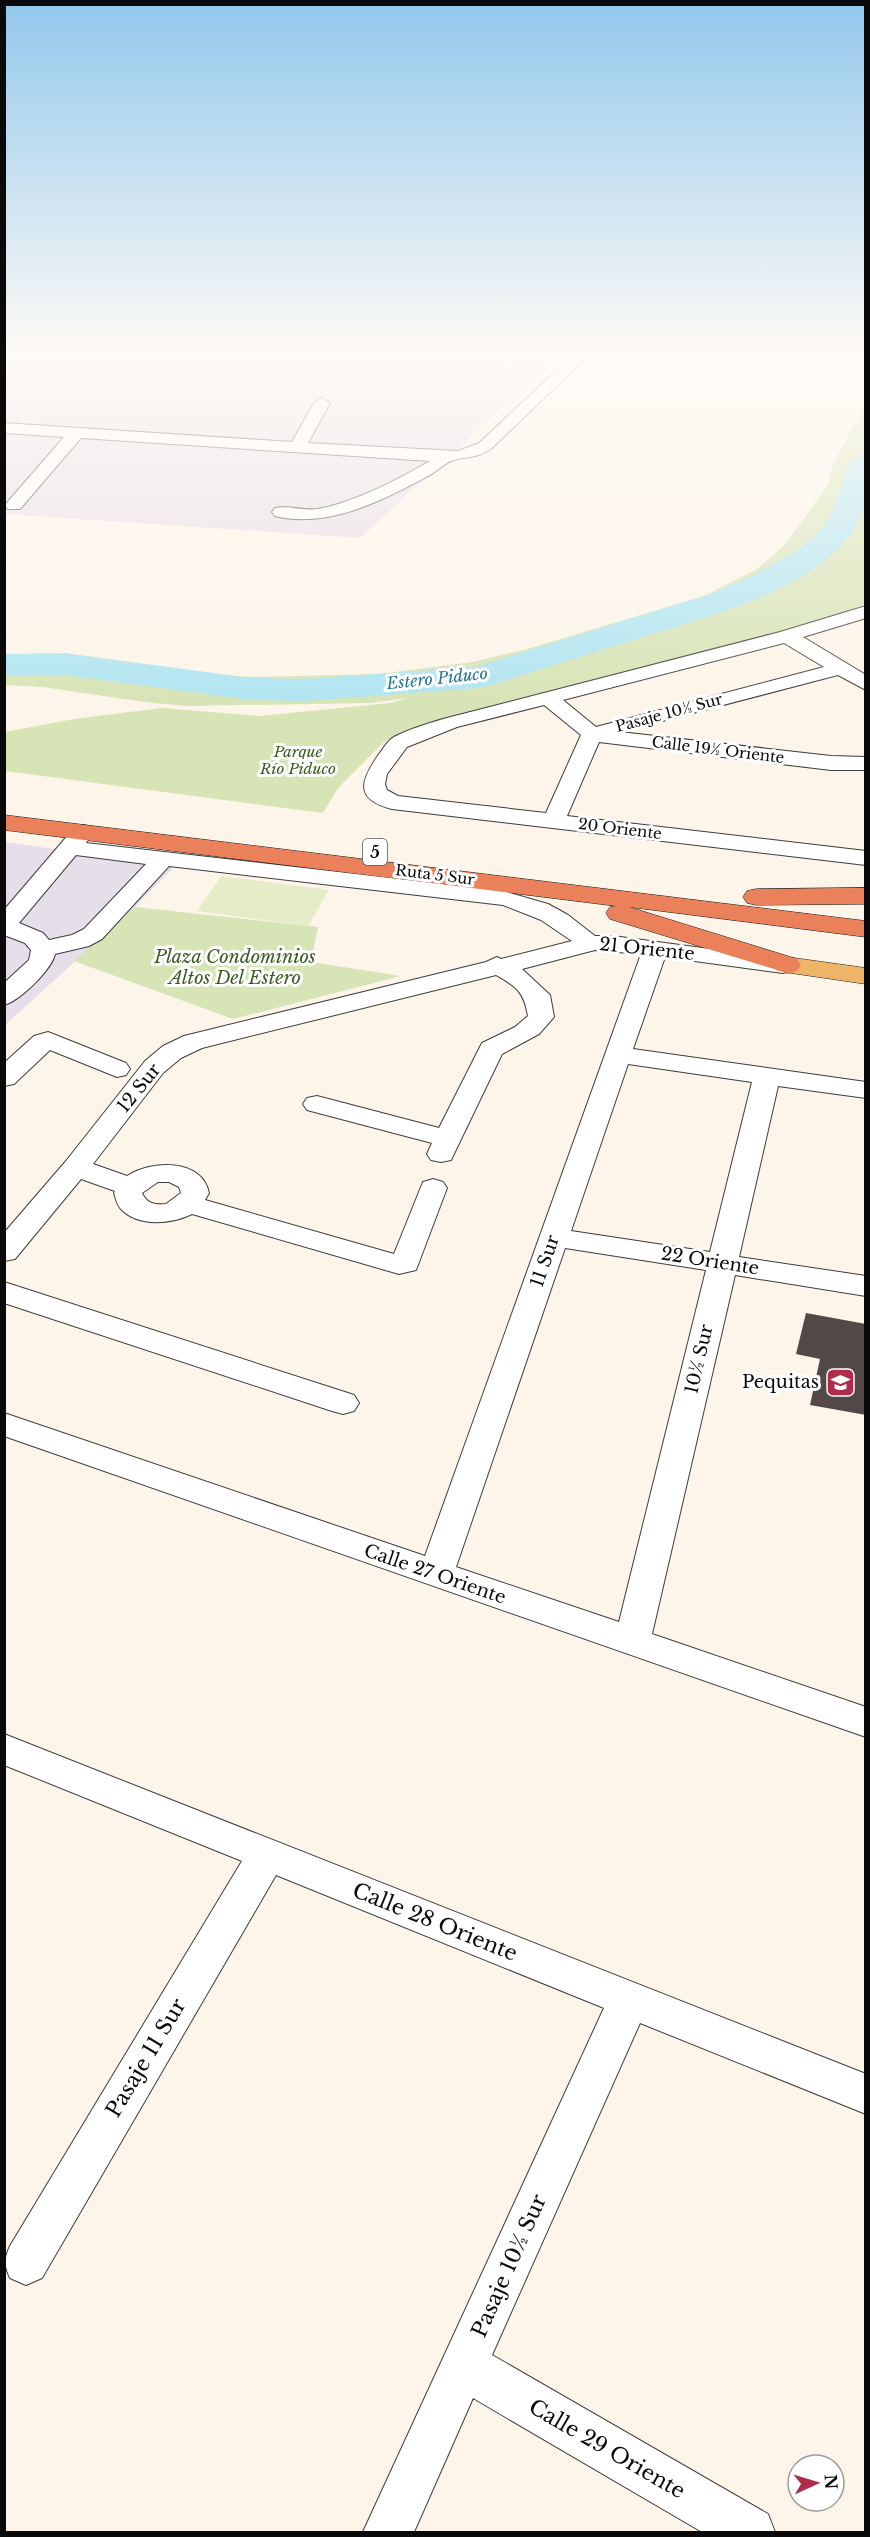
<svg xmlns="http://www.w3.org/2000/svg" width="870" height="2537" font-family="'Libre Baskerville',serif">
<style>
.industrial{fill:#e6dee9}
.green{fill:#d7e4b6}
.pitch{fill:#e6ecc7}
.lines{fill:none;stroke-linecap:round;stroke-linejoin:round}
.river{fill:#b1e5f1;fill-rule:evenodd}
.building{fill:#524947}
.minor-casing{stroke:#3d3d3d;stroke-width:2}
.major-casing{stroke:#1b1b1b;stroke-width:1}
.highway-casing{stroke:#1b1b1b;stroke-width:1}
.minor{fill:#fff;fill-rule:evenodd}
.major{fill:#efb567;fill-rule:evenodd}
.highway{fill:#ea815a;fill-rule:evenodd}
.labels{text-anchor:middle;stroke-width:6;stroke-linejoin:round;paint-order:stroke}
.far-street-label{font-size:15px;fill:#0a0a0a;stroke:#fff}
.far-park-label{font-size:15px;font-style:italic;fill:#385c20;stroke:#fff}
.far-water-label{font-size:16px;font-style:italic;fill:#1e7491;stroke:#fff}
.shield{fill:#fff;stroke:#545454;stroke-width:1.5}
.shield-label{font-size:16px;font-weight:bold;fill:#0a0a0a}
.street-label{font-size:18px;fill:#0a0a0a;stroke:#fff}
.park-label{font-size:18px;font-style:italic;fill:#385c20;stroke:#fff}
.poi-label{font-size:18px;fill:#0a0a0a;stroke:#fff;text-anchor:end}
.near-street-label{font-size:21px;fill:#0a0a0a;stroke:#fff}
</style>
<rect width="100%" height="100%" fill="#fdf5e9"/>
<!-- industrial -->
<path class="industrial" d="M4,350H566L360,538L5,514Z
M5,842L175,866L135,907L5,1025Z"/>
<!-- green -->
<path class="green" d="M865,406V604L793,633L453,718L396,735L383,743L338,788L323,813L5,771V732L74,719L162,708L260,716L390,703L408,698L370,703L187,706L144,702L43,687L5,685V655H34L166,672L256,677L379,674L472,662L527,649L704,596L757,569L785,545L828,485L833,464Z
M135,907L318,927L311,962L401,976L233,1019L74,961Z"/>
<!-- pitch -->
<path class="pitch" d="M221,876L329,890L308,926L197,911Z"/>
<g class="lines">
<!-- river -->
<path class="river" d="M866,452C866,485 869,512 847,539C801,594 708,616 643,637C592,653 541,669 491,685L478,688L305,701L251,700L64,675L4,676V654L64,653L251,678L305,679L475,667L713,593L758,573L799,549L823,528L830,516L851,461L856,455Z"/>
</g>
<!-- building -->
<path class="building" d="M806,1313L866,1324V1415L810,1405L820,1359L796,1354Z"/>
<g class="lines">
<defs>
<path id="minor" d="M159,350H174L169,358L164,359L157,355Z
M356,350H377L375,353L354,361H344L341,358Z
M578,350H594L491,449C476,459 465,456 451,461C444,464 436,472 428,476C382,501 327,529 275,516L272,512L275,508C289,505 303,511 317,509C353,503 399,479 430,461L81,438L20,509H8L5,505L64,437L4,433V423L292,442L314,403L322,398L330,403L308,443L458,451L479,443Z
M866,606V618L803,637L866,675V690L838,675L620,732L831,756L866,757V770H831L599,742L567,816L866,851V865L392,809C353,799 361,780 379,754C383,749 388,740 394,737C409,729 427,724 443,719L780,632ZM784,643L824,667L596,727L563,700ZM544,705L581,735L546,813L398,796L387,790L385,784L387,774L407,747L457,727Z
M83,825L91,827L94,832L86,843L503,891L548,904L568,915L595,936H613L792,960L796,965L792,970L783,973L665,957L633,1049L866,1082V1098L778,1086L739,1257L866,1276V1296L735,1275L652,1634L866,1707V1737L4,1436V1413L425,1556L641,954L595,950L522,969L550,995L554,1017L539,1034L502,1054L451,1160L441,1162L431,1160L427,1154L432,1143L307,1110L303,1104L307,1098L317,1096L439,1128L482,1043L515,1027L528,1016C524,992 517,987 496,975L202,1048L181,1058L163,1073L93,1164L127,1176C151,1160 202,1158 209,1193L205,1200L394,1254L423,1182L433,1179L443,1182L447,1188L416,1270L399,1274L192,1214C172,1224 139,1227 122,1210C117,1206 116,1199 114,1193L115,1191L81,1179L15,1259L4,1261V1233L66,1161L145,1061L163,1046L184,1036L486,962L497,957L501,959L572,941L541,920L503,905L169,866L102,939L89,946L55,954C52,969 20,1001 4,1005V983L29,960L31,950L25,943L4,935V910L75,827ZM76,855L146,864L84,929L72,935L49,940L43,933L19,923ZM628,1064L752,1082L710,1252L571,1231ZM158,1182H169L179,1187L181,1193L166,1204C155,1205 147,1204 142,1193ZM565,1248L706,1270L619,1622L456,1567Z
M48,1032L126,1063L130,1069L126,1075L117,1077L50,1050L14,1084L4,1086V1063L34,1036Z
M4,1282L354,1395L359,1403L354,1411L343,1414L332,1411L4,1303Z
M4,1734L866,2074V2114L640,2023L492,2355L768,2514L775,2532H702L473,2398L414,2532H363L604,2008L276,1875L42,2278L26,2285L10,2278C4,2265 4,2259 10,2246L242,1861L4,1765Z"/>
<path id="major" d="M787,957L866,968V984L777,971L773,965L777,959Z"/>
<path id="highway" d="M4,815L866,921V937L629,907L797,959L801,965L797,971L787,973L610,919L606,913L610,907L616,906L4,830Z
M866,888V904L756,905L747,903L743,897L747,891L756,889Z"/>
</defs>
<!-- minor casing -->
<use href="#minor" class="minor-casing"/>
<!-- major casing -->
<use href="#major" class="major-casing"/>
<!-- highway casing -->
<use href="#highway" class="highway-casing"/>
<!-- minor -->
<use href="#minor" class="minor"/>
<!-- major -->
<use href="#major" class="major"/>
<!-- highway -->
<use href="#highway" class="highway"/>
</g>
<!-- sky -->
<linearGradient id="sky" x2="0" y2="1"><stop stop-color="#92c8ec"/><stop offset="0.5" stop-color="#fefaf5"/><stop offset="1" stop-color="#fefaf5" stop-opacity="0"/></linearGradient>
<rect width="870" height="705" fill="url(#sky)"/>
<!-- icons -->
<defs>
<symbol id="school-square" viewBox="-11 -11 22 22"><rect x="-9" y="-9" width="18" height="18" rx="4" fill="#af2d4b" stroke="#fff"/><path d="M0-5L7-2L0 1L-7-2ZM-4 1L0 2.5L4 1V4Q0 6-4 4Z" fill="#fff"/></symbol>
</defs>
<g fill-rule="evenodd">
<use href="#school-square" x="824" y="1366" width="33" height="33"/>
</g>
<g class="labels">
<!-- far-street labels -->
<g class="far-street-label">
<text transform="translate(669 713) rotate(-15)" y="5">Pasaje 10½ Sur</text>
<text transform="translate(718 750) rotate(7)" y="5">Calle 19½ Oriente</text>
<text transform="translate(620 829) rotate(7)" y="5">20 Oriente</text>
<text transform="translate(435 875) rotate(7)" y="5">Ruta 5 Sur</text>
</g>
<!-- far-park labels -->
<g class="far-park-label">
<text x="298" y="757">Parque<tspan x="298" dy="17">Río Piduco</tspan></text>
</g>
<!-- far-water labels -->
<g class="far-water-label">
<text transform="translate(437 678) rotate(-6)" y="6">Estero Piduco</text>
</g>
<!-- shield labels -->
<rect class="shield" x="363" y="839" width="24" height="26" rx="4.5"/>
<g class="shield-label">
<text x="375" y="858">5</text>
</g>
<!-- street labels -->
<g class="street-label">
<text transform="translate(647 949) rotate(6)" y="6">21 Oriente</text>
<text transform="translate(139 1088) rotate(-51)" y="6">12 Sur</text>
<text transform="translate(545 1261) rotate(-71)" y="6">11 Sur</text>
<text transform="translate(710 1261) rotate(9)" y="6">22 Oriente</text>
<text transform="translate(699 1359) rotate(-77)" y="6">10½ Sur</text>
<text transform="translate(435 1574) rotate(19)" y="6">Calle 27 Oriente</text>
</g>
<!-- park labels -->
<g class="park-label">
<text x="235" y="963">Plaza Condominios<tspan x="235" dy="21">Altos Del Estero</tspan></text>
</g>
<!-- poi labels -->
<g class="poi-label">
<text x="819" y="1388">Pequitas</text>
</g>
<!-- near-street labels -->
<g class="near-street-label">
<text transform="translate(435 1922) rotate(22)" y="7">Calle 28 Oriente</text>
<text transform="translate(146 2058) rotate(-59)" y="7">Pasaje 11 Sur</text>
<text transform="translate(509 2266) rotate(-66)" y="7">Pasaje 10½ Sur</text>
<text transform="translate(607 2449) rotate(30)" y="7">Calle 29 Oriente</text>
</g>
</g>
<!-- border -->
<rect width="870" height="2537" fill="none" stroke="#0a0a0a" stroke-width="12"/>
<!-- north arrow -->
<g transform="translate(816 2483) rotate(86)"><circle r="28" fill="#ffffff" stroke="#9d9d9d" stroke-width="1.5"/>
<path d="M0-4.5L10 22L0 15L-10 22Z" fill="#af2d4b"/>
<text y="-9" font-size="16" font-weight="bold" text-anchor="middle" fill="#0a0a0a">N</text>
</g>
</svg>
